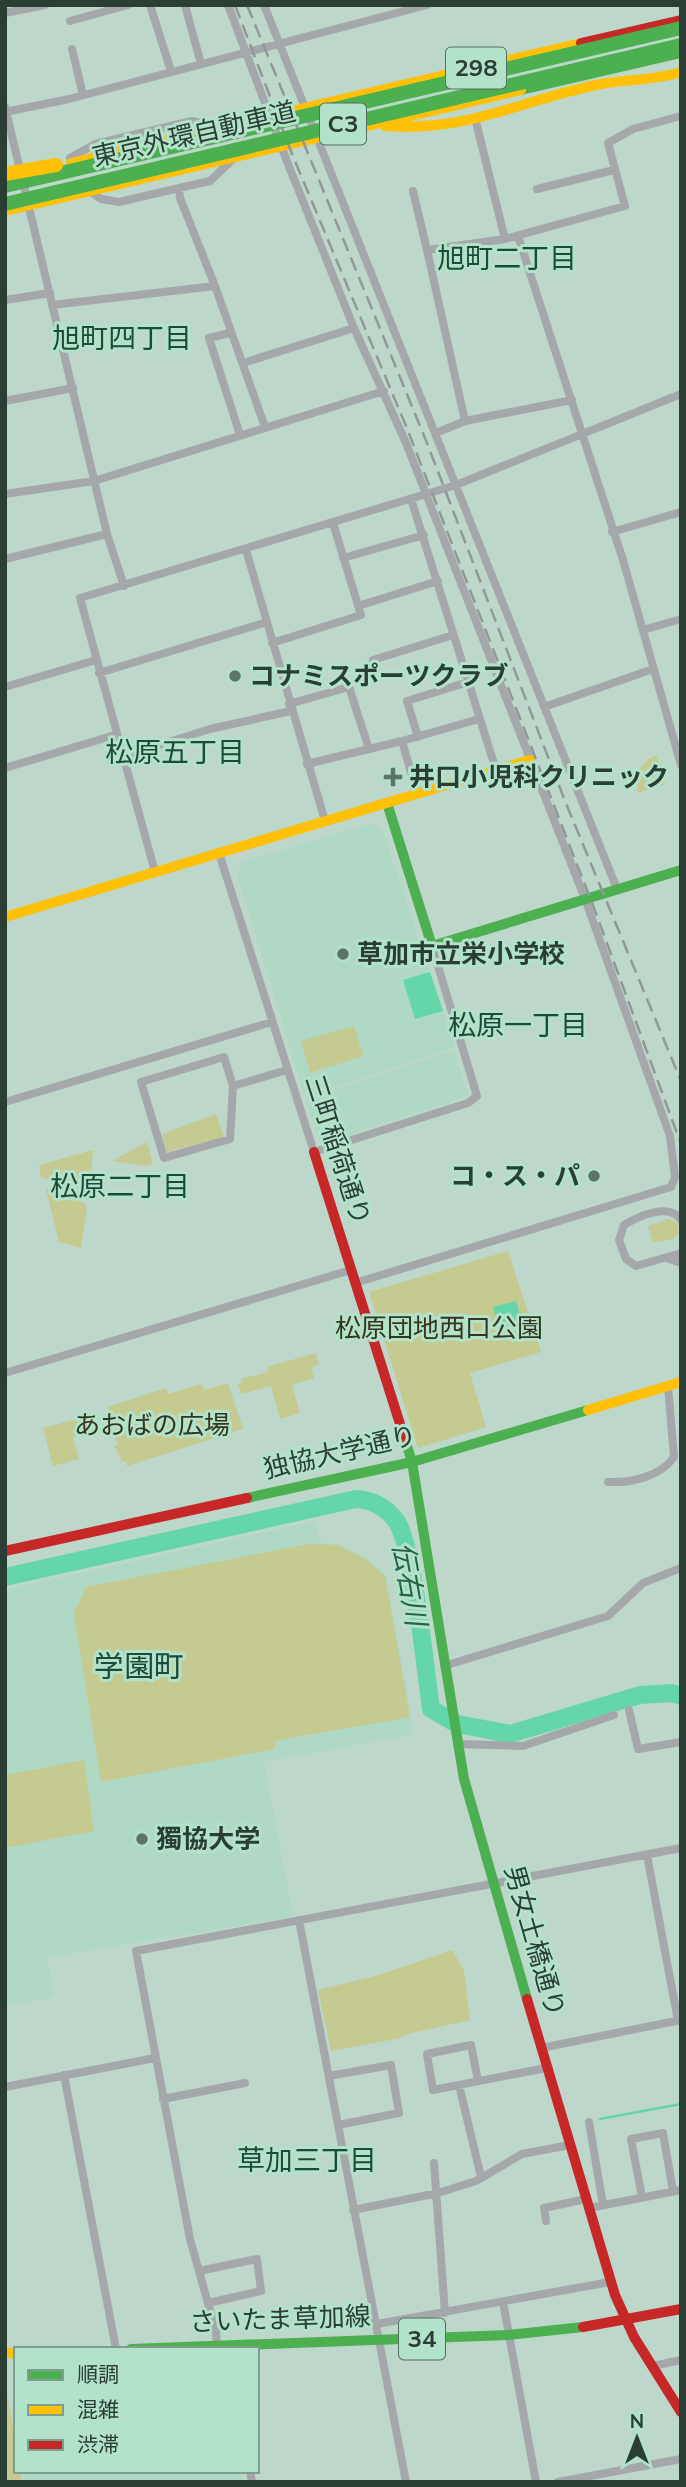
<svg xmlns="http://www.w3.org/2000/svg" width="686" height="2487" font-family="Mulish,'Noto Sans JP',sans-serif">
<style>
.built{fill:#afd9c4}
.green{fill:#c5ca90}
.water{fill:#65d6a9}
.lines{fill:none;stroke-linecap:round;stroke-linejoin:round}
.stream{stroke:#65d6a9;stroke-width:2.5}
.river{stroke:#65d6a9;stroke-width:18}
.street{stroke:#a4a8ab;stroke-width:8}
.fast{stroke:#4caf50;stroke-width:10}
.slow{stroke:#ffc107;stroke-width:10}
.jam{stroke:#c62828;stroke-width:10}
.rail{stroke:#8f9997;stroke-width:2.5;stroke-dasharray:14 7;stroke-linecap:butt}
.fast-bridge{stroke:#4caf50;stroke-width:14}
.slow-bridge{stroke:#ffc107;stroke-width:14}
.poi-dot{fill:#5d7468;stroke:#b2e2c9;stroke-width:2.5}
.labels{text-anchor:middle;stroke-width:6;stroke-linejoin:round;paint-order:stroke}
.shield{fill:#b2e2c9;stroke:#536f61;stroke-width:2}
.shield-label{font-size:24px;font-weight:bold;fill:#2a3e34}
.street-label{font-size:26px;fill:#2a3e34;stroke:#b2e2c9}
.poi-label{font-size:26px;font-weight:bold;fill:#2a3e34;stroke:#b2e2c9;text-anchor:start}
.park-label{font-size:26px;fill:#36341d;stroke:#b2e2c9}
.neighbourhood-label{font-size:28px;fill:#1e4b37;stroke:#b2e2c9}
.water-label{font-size:28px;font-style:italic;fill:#296149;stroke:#b2e2c9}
.quarter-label{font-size:30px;fill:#1e4b37;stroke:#b2e2c9}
</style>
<rect width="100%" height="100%" fill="#bdd7ca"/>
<!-- built -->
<path class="built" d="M370,824L382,829L455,1048L305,1096L237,874L241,862Z
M454,1051L468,1096L320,1144L305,1099Z
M315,1521L320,1543L340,1544L365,1557L386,1575L414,1734L264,1762L293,1917L47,1957L54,1997L5,2006V1590Z
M22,2471H240L243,2482H23Z"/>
<!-- green -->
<path class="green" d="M656,755L665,784L638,793C635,774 639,764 656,755Z
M354,1026L363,1056L310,1073L301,1041Z
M216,1114L224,1137L167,1152L162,1134Z
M147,1142L153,1164L145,1166L112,1161Z
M93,1150L89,1194L62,1180L41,1178L39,1165Z
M46,1189L63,1192L87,1205L81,1248L59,1242Z
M669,1219L678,1224L679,1233L674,1239L653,1243L648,1226Z
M508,1251L541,1352L470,1373L486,1427L418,1448L369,1292Z
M316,1353L319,1365L311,1367L314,1378L292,1385L300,1413L280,1419L271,1386L241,1394L238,1384L242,1383L241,1379L268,1372L267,1367Z
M228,1383L243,1429L127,1466L125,1461L118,1463L122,1460L114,1446L118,1445L107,1415L110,1414L108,1407L166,1388L168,1394L202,1384L204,1390Z
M92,1415L97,1431L73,1437L79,1459L53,1466L43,1428Z
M309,1544L339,1545L365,1559L385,1576L410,1717L274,1741L275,1749L101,1782L74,1614L86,1587Z
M84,1760L94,1831L5,1848V1775Z
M452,1950L464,1970L470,2020L404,2035L401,2038L331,2051L318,1990L379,1975Z
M5,2381L16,2446V2471H20L22,2482H5Z"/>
<!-- water -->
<path class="water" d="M430,972L443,1011L415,1019L403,980Z
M516,1301L523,1326L500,1332L493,1307Z"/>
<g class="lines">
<!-- stream -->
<path class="stream" d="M600,2119L681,2104"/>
<!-- river -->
<path class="river" d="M5,1577L356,1499C373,1500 387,1508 397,1522C413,1546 426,1674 431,1709L457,1724L510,1734L640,1695L672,1693L681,1696"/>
<!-- street -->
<path class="street" d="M150,5L171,71
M185,5L201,64
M228,5L288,164L354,328L406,443L585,899L670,1136L675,1177L671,1187L661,1190L355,1283
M264,5L617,889
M5,13L45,5
M70,21L128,5
M72,49L83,95
M5,107L107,534L124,586
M5,112L69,99L427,5
M476,122L505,239
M70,158L95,144L192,121L214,126
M179,188L180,198L215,286L265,427
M537,189L614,170
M413,191L427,250
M91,192L101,199L119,202L179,188L210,181L232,160
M518,236L623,560L681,765
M5,300L50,293
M52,305L215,286
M230,333L209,338L240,435
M243,363L354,328
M5,401L73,388
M465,421L427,250L505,239L625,206L608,143L633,129L681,116
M436,433L465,421L572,400
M5,494L94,481L384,391
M411,499L496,770
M612,532L681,512
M246,550L325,821
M343,558L424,535
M5,559L107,534
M358,606L438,581
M643,630L681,619
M272,643L361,615L333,523
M373,660L453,635
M99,673L267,622
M5,687L96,660
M289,704L349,687L369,749L402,741L417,793
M544,707L653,669
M418,737L407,701L468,682
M402,741L479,719
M122,757L210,729L291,711
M307,764L369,749
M5,768L115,735
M219,853L314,1152L468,1103L477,1096L432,946
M155,872L80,598L456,485L681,394
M233,1086L230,1139L164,1158L141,1082L224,1057L233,1086L287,1070
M5,1102L272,1022
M681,1220C670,1202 639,1216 624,1225L619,1240L626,1259L636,1266L681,1253
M667,1258L681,1263
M5,1373L351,1270
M608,1482C631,1483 660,1477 674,1457L668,1386
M444,1666L608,1616L643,1583L681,1568
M629,1710L638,1749L681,1742
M457,1744L523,1746L614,1715
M647,1855L678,2021
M299,1920L406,2482
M541,2048L681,2020
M64,2075L116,2349
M329,2076L391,2065L399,2113L338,2125
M478,2081L471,2045L427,2054L433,2090L541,2069L546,2067
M459,2085L481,2177
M5,2087L155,2058
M163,2099L245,2083
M589,2122L603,2205
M434,2163L445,2313
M642,2197L631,2139L663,2133L673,2191
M589,2208L681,2190
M353,2210L438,2193L476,2181L522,2154L570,2145
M546,2221L544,2208L586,2199
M199,2271L257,2259L261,2291L208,2303
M503,2302L536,2482
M377,2324L610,2282
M217,2349L216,2332L190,2239L136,1951L681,1848
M653,2366L681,2360
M250,2471L252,2482
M558,2482L681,2459"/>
<!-- fast -->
<path class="fast" d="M521,90L681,53
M387,803L432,946L681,870
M406,1443L412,1462L464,1779L527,1999
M247,1498L412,1462L588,1410
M131,2349L508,2335L583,2327"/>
<!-- slow -->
<path class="slow" d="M385,126C468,132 519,101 596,85C624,79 653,81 681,72
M71,163L581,43
M5,211L521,90
M5,917L530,760
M588,1410L681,1382
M5,2353H16"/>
<!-- jam -->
<path class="jam" d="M581,43L681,20
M314,1152L406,1443
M5,1551L247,1498
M527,1999L615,2295L634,2337L681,2412
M583,2327L681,2309"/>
<!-- rail -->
<path class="rail" d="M235,5L292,154L406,426L594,908L681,1144
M247,5L425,438L565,801L681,1081"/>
<!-- fast-bridge -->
<path class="fast-bridge" d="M5,186L681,28
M5,204L681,45"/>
<!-- slow-bridge -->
<path class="slow-bridge" d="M5,174L56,165"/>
</g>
<!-- markers -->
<g class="poi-dot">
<circle cx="235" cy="676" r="7"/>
<path d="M389.5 766.5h7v7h7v7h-7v7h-7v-7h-7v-7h7z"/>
<circle cx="343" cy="954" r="7"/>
<circle cx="594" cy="1176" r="7"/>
<circle cx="142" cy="1839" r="7"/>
</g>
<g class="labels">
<!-- shield labels -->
<g class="shield">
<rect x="446" y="47.5" width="60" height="41" rx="5"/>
<rect x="320" y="103.5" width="46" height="41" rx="5"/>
<rect x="399" y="2318.5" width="46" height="41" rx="5"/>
</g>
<g class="shield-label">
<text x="476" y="76">298</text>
<text x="343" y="132">C3</text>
<text x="422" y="2347">34</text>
</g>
<!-- street labels -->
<g class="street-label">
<text transform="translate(194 134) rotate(-13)" y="9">東京外環自動車道</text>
<text transform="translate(338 1150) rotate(72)" y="9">三町稲荷通り</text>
<text transform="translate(340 1452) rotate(-13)" y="9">独協大学通り</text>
<text transform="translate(535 1941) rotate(74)" y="9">男女土橋通り</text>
<text transform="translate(280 2319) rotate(-2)" y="9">さいたま草加線</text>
</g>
<!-- poi labels -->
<g class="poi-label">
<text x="249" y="685">コナミスポーツクラブ</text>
<text x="409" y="786">井口小児科クリニック</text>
<text x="357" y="963">草加市立栄小学校</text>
<text x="580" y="1185" text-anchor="end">コ・ス・パ</text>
<text x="156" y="1848">獨協大学</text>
</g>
<!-- park labels -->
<g class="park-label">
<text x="439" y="1337">松原団地西口公園</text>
<text x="152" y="1434">あおばの広場</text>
</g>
<!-- neighbourhood labels -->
<g class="neighbourhood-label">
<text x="507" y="268">旭町二丁目</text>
<text x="122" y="348">旭町四丁目</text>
<text x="175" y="762">松原五丁目</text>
<text x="518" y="1035">松原一丁目</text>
<text x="120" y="1196">松原二丁目</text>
<text x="307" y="2170">草加三丁目</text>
</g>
<!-- water labels -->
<g class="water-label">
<text transform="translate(410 1584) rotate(80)" y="10">伝右川</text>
</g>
<!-- quarter labels -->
<g class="quarter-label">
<text x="139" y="1677">学園町</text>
</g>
</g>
<!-- border -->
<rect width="686" height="2487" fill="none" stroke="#2a3e34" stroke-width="14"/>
<!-- legend -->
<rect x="14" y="2347" width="245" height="126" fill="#b2e2c9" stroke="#7ca08d" stroke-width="2"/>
<rect x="28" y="2370" width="35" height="10" fill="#4caf50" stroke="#7ca08d" stroke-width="2"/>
<text x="77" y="2382" font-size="21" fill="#2a3e34">順調</text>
<rect x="28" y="2405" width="35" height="10" fill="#ffc107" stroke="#7ca08d" stroke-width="2"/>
<text x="77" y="2417" font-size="21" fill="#2a3e34">混雑</text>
<rect x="28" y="2440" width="35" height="10" fill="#c62828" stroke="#7ca08d" stroke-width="2"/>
<text x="77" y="2452" font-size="21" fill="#2a3e34">渋滞</text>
<!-- north arrow -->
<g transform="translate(637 2438)" stroke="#b2e2c9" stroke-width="5" paint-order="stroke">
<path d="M0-5L12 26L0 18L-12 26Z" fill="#2a3e34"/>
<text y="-10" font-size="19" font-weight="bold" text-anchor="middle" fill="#2a3e34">N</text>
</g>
</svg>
